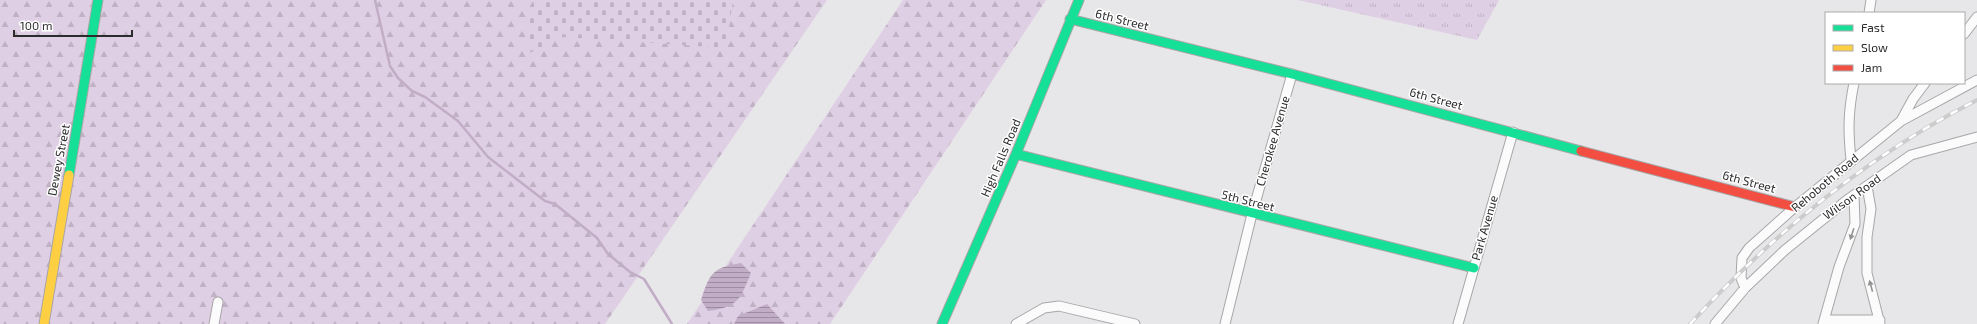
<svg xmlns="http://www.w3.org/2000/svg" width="1977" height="324" font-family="'Exo 2',sans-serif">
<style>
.grass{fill:url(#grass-tufts)}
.forest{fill:url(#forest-firs)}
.cemetery{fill:url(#cemetery-stones)}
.water{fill:url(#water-rules)}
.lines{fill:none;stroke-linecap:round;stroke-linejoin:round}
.stream{stroke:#c2adc7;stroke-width:2.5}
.street-casing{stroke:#a7a6a8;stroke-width:11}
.fast-casing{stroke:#a7a6a8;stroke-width:11}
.slow-casing{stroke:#a7a6a8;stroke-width:11}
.jam-casing{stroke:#a7a6a8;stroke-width:11}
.street{stroke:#fbfbfc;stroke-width:9}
.fast{stroke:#16e098;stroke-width:9}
.slow{stroke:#ffcf43;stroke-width:9}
.jam{stroke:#f24e42;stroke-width:9}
.rail-casing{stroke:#cdcccd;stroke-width:4}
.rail{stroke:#fff;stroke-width:2.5;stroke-dasharray:8;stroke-linecap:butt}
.oneway{fill:#949494}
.labels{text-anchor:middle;stroke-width:3;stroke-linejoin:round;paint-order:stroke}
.street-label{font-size:12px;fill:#2d2c2d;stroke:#fff}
</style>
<defs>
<pattern id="grass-tufts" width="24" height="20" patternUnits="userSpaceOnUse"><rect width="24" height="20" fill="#dfcfe4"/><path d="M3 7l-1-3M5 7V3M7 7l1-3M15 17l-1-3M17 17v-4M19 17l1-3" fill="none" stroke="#c0b2c4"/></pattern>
<pattern id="forest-firs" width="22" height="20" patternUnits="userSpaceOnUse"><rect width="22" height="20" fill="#dfcfe4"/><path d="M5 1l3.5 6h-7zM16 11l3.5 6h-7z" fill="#c0b2c4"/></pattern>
<pattern id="cemetery-stones" width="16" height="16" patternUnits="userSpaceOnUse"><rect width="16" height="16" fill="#dfcfe4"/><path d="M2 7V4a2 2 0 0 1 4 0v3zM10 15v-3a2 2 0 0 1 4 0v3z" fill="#c0b2c4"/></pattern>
<pattern id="water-rules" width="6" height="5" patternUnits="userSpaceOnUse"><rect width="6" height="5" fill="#c2adc7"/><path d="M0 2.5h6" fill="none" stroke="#9e8da2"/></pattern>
</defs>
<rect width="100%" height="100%" fill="#e7e6e8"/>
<!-- grass -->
<path class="grass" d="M1298,0H1499L1477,40Z"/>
<!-- forest -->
<path class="forest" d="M0,0H827L605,324H0Z
M903,0H1046L830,324H687Z"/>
<!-- cemetery -->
<path class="cemetery" d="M533,0H733L726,48L564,37L525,55Z"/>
<!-- water -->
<path class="water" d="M741,263L751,273C740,299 739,307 708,311L701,300C710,273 712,268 741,263Z
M767,304L785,324H734L738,316Z"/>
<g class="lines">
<!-- stream -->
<path class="stream" d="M375,0L390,66L398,78L412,91L425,97L458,121L488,157L545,201L555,204L597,238L608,254L630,272L644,279L672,324"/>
<defs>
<path id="street" d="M1869,13L1871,0
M1964,34L1977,17
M1901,121L1977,80
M1851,160C1848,131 1848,112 1854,83
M1867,186L1871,209L1867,237V273L1880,324
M1745,288L1741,278L1742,258L1749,248L1795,207L1901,121L1913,99L1925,83
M1824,320H1880
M214,324L218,302
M1016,324L1044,308L1059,306L1135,324
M1225,324L1252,214L1292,74
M1458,324L1513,132
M1715,324L1745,288L1785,250L1847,200L1911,155L1977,137
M1823,324L1839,267L1855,224L1854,195"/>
<path id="fast" d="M1070,19L1292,74L1581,151
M1016,154L1474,268
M69,175L98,0
M942,324L1016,154L1079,0"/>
<path id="slow" d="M44,324L69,175"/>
<path id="jam" d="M1581,151L1795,207"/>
</defs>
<!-- street casing -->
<use href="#street" class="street-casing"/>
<!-- fast casing -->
<use href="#fast" class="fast-casing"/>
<!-- slow casing -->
<use href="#slow" class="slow-casing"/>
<!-- jam casing -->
<use href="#jam" class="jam-casing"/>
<!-- street -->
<use href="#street" class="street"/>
<!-- fast -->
<use href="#fast" class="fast"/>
<!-- slow -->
<use href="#slow" class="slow"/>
<!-- jam -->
<use href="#jam" class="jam"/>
<defs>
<path id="rail" d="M1690,324C1773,234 1867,156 1977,100"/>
</defs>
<!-- rail casing -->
<use href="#rail" class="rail-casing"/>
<!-- rail -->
<use href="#rail" class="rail"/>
</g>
<!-- one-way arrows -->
<defs><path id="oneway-solid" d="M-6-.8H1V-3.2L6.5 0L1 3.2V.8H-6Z"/></defs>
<g class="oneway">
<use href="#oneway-solid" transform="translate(1852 234) rotate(108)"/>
<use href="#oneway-solid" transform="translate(1871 286) rotate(-105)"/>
</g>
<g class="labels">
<!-- street labels -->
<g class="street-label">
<text transform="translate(1122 20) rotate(14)" y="4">6th Street</text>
<text transform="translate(1436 99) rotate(15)" y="4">6th Street</text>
<text transform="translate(1273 141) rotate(-74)" y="4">Cherokee Avenue</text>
<text transform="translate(1001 158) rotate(-67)" y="4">High Falls Road</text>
<text transform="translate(59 160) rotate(-79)" y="4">Dewey Street</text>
<text transform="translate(1749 182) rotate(15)" y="4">6th Street</text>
<text transform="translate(1825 183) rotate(-40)" y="4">Rehoboth Road</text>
<text transform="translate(1852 197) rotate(-36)" y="4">Wilson Road</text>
<text transform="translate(1248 201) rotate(14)" y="4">5th Street</text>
<text transform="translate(1485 228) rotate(-74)" y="4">Park Avenue</text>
</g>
</g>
<!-- legend -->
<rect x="1825" y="12" width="140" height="72" fill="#ffffff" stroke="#ababab"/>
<rect x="1833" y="25" width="20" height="6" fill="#16e098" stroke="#ababab"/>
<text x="1861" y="32" font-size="12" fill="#2d2c2d">Fast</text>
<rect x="1833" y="45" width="20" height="6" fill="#ffcf43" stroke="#ababab"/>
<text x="1861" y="52" font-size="12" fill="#2d2c2d">Slow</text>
<rect x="1833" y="65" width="20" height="6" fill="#f24e42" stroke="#ababab"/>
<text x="1861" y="72" font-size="12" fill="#2d2c2d">Jam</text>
<!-- scale -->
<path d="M14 30v6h118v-6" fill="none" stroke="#2d2c2d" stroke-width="2"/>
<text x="20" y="30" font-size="12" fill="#2d2c2d" stroke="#ffffff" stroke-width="3" paint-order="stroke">100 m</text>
</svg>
